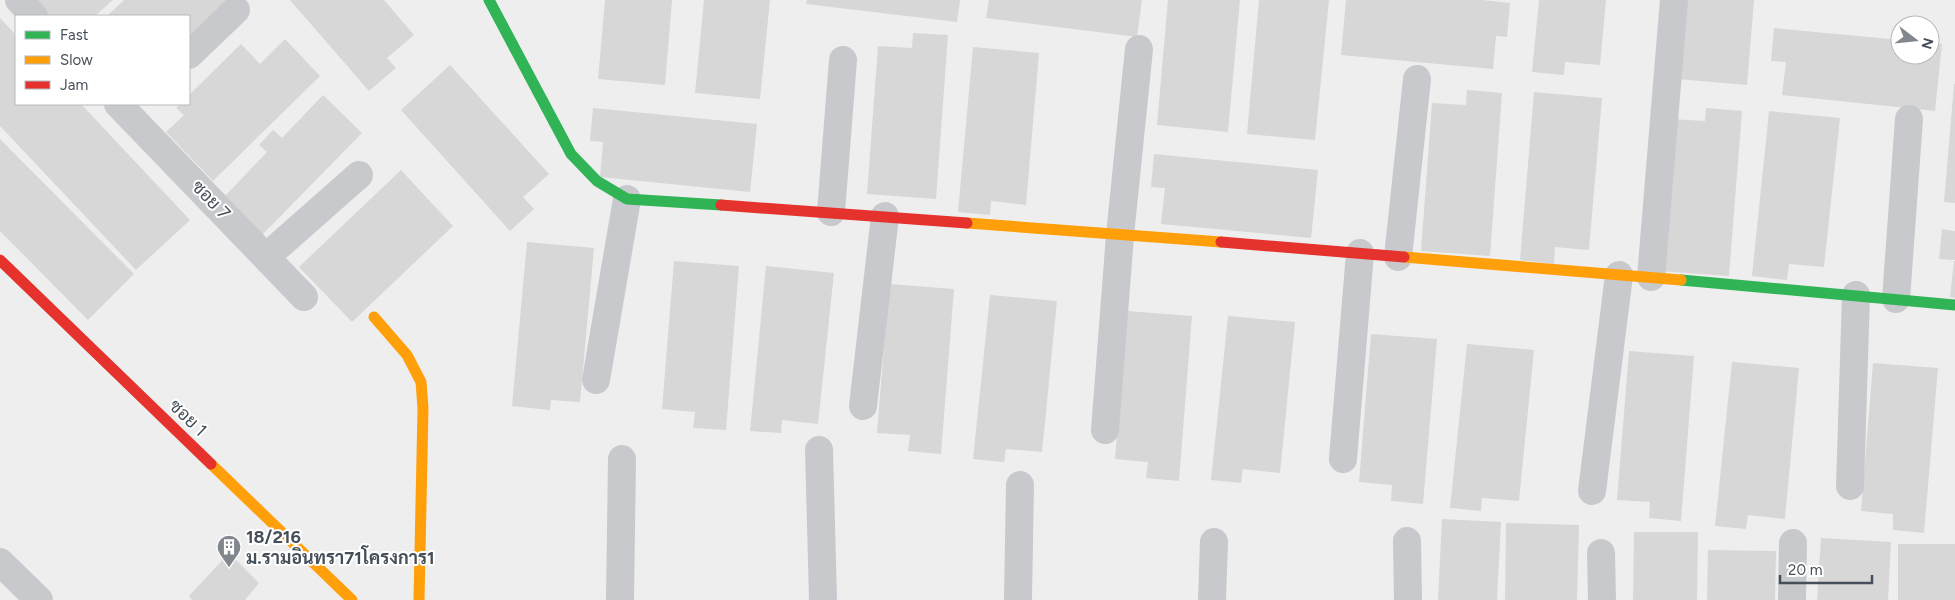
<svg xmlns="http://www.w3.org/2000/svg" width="1955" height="600" font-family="Figtree,Sarabun,sans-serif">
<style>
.building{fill:#d7d7d8}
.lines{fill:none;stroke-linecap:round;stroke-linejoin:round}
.street{stroke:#c8c9cc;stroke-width:28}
.fast{stroke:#30b455;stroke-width:11}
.slow{stroke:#ff9f0a;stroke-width:11}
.jam{stroke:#e5322d;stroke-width:11}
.labels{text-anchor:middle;stroke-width:4;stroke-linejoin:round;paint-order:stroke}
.street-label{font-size:18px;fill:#464f59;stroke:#fff}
.poi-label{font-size:18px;font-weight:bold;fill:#464f59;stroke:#fff;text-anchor:start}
</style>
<rect width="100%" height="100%" fill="#eee"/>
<!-- building -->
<path class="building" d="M35,0H113L95,16H49Z
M124,0H228L189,36V16H107Z
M290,0H384L414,35L387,58L396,68L369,91Z
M605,0H672L665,85L598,79Z
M704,0H770L760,99L695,93Z
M807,0H960L957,22L806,4Z
M989,0H1142L1137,37L986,18Z
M1168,0H1240L1228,132L1157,125Z
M1259,0H1329L1315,140L1247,134Z
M1346,0H1482L1510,3L1507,37L1496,36L1493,69L1341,55Z
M1539,0H1606L1600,65L1565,62L1564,75L1532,72Z
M1684,0H1754L1747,85L1677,79Z
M0,18L16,35V104H81L190,220L136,270L0,126Z
M1774,28L1900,40V55H1930V43L1942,44L1935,111L1782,95L1786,62L1771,61Z
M913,33L948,35L936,199L867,194L878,46L912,48Z
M285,39L320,76L213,181L166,132L184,115L176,108L180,104H189V95L241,44L260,64Z
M973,47L1039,53L1026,205L991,201L990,215L958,212Z
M450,65L549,174L523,197L534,209L510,231L401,110Z
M1954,84H1955V203L1944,202Z
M1467,90L1502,93L1490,256L1421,251L1432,103L1466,105Z
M1534,92L1602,98L1589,250L1555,247L1554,264L1520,260Z
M323,95L362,133L262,235L223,198L267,152L259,145L273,130L282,138Z
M593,108L757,124L750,192L600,177L603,142L590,141Z
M1706,108L1742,111L1729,276L1659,271L1671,119L1705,121Z
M1769,111L1840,118L1824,267L1789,264L1787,280L1752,276Z
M0,139L134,274L88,320L0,231Z
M1154,154L1318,170L1311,238L1161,224L1165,188L1151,187Z
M401,170L453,226L352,322L299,267Z
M1942,229L1955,231V260L1939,259Z
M527,242L594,248L580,402L551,400L550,410L512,406Z
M674,261L739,266L726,430L693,428L695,412L662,409Z
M1954,261H1955V298L1950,297Z
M766,266L834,273L818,424L782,420L781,433L750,431Z
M889,284L954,289L941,454L908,451L910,435L877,433Z
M990,295L1057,301L1042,452L1006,449L1004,462L973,459Z
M1127,311L1192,316L1179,481L1146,478L1148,462L1115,459Z
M1228,316L1295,322L1280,473L1243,469L1241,483L1211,480Z
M1371,334L1437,339L1423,504L1391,501L1392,485L1359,482Z
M1467,344L1534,350L1519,501L1482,498L1481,511L1450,508Z
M1629,351L1694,356L1681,521L1649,518L1650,502L1617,500Z
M1732,362L1799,368L1785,519L1748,515L1746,529L1715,526Z
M1873,363L1938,368L1924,533L1893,530V514L1861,511Z
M1442,519L1501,522L1497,600H1438Z
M1506,523L1579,525L1577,600H1505Z
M1634,532H1698L1697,600H1633Z
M1821,538L1891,542L1888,600H1817Z
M1898,544H1955V600H1898Z
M1708,550L1776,551L1775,600H1707Z
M229,553L259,583L245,600H192L189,596Z"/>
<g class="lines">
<!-- street -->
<path class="street" d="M19,0L34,16
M189,55L236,10
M118,104L304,297
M831,212L843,60
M266,257L359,175
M1398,257L1417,79
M1651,277L1674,0
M1896,299L1909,119
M596,380L627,199
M863,406L885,216
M1105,430L1120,235L1139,49
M819,450L823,600
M1343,459L1360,253
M1850,486L1856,295
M1592,491L1619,275
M1407,541L1408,600
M1601,553L1602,600
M0,562L39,600
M620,600L622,459
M1018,600L1020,485
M1212,600L1214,542
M1792,600L1793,543"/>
<!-- fast -->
<path class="fast" d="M489,0L571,154L597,181L627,199L721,205
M1681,280L1955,305"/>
<!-- slow -->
<path class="slow" d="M967,223L1221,242
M1404,257L1681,280
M374,317L407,355L421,382L423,408L419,600
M211,464L352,600"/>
<!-- jam -->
<path class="jam" d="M721,205L967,223
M1221,242L1404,257
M0,260L211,464"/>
</g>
<!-- icons -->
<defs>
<symbol id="building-pin" viewBox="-11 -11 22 30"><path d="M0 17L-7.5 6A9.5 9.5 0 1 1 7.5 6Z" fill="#81878d" stroke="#fff"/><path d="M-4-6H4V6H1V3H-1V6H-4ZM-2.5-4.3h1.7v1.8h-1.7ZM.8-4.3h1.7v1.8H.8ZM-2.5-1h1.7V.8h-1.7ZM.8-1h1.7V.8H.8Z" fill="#fff"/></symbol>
</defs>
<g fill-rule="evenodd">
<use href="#building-pin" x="215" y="533" width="28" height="38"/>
</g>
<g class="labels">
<!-- street labels -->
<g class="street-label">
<text transform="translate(211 200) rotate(46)" y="6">ซอย 7</text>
<text transform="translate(188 418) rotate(44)" y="6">ซอย 1</text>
</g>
<!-- poi labels -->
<g class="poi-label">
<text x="246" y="543">18/216<tspan x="246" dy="21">ม.รามอินทรา71โครงการ1</tspan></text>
</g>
</g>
<!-- legend -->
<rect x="15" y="15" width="175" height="90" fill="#ffffff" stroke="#b5b9bd"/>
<rect x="25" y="31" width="25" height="8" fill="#30b455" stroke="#b5b9bd"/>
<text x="60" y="40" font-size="15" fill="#464f59">Fast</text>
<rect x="25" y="56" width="25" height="8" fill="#ff9f0a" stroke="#b5b9bd"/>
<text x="60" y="65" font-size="15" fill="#464f59">Slow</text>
<rect x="25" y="81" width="25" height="8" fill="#e5322d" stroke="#b5b9bd"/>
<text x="60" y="90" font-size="15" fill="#464f59">Jam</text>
<!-- north arrow -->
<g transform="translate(1915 40) rotate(106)"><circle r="24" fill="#ffffff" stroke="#b5b9bd"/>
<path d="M0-4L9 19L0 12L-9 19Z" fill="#81878d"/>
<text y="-8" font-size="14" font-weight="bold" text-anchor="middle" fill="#464f59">N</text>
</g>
<!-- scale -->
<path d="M1780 575v8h92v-8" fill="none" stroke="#464f59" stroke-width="2.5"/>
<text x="1788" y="575" font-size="15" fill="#464f59" stroke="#ffffff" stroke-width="4" paint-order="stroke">20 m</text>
</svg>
